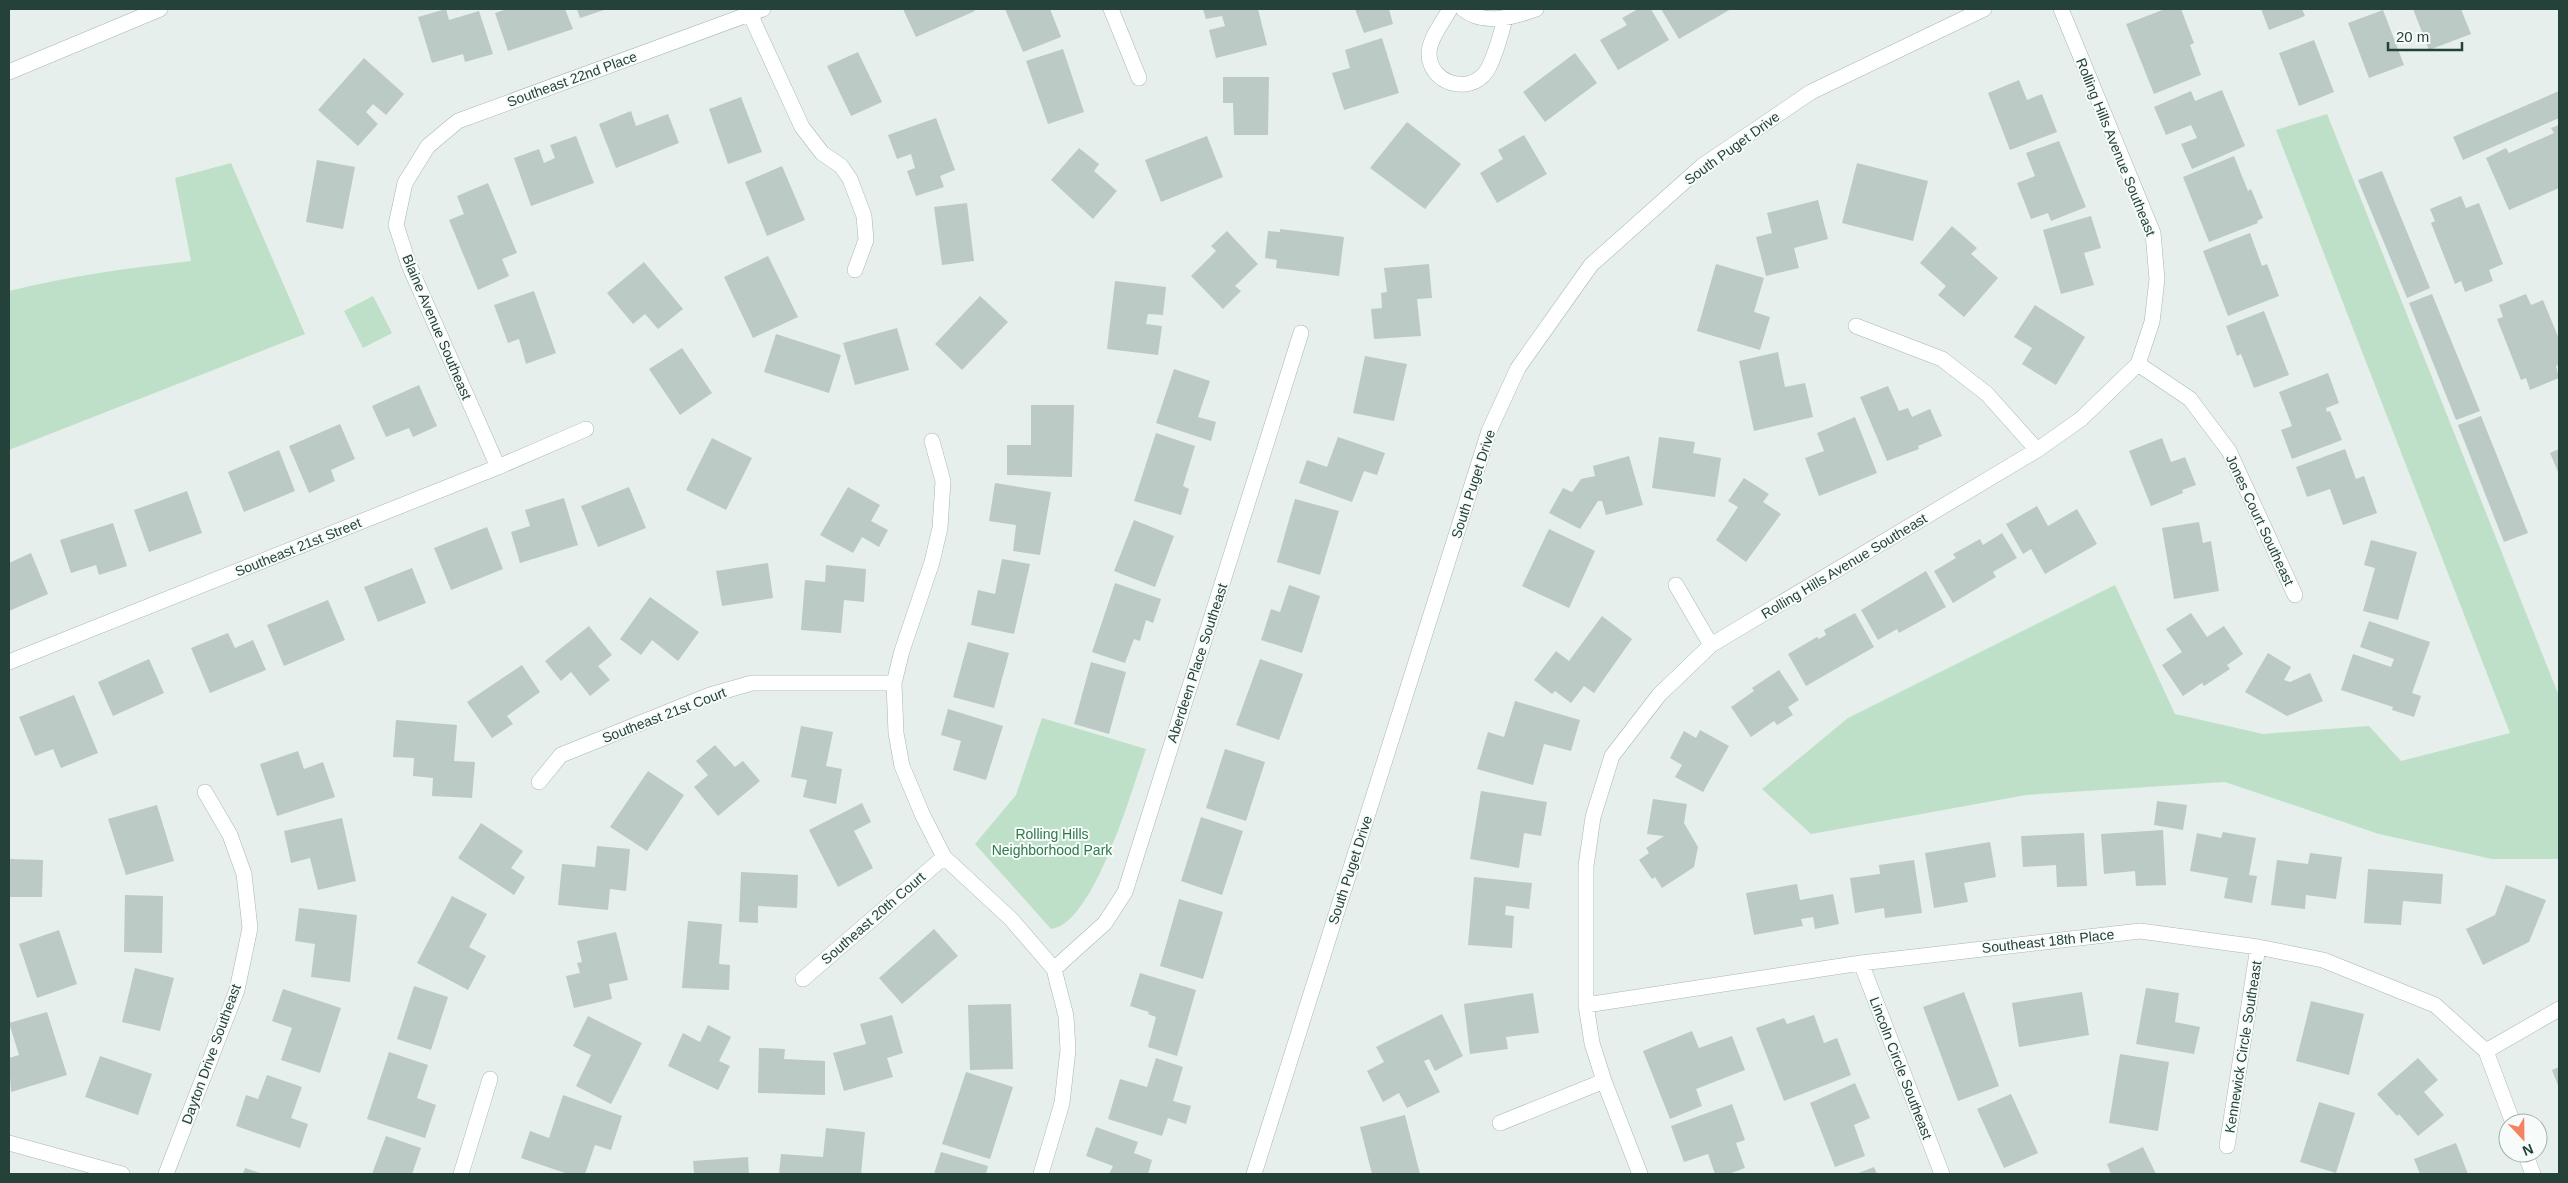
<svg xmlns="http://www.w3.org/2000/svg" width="2568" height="1183" font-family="Helvetica,sans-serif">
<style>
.green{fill:#bfe0c8}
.building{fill:#bbcac4}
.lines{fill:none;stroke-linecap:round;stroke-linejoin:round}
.minor-casing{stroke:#a8b8b2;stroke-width:16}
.minor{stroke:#fff;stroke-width:15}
.labels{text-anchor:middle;stroke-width:4;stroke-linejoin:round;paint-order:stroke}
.street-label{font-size:14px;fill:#24423a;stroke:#f7fbf9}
.park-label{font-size:14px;fill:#2d7a4b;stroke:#f7fbf9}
</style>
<rect width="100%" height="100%" fill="#e6efeb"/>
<!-- green -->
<path class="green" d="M2327,114L2559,696V859H2492L2379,834L2225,782L2026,795L1811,834L1762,789L1848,718L2115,585L2175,714L2263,734L2369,726L2401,761L2510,733L2276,130Z
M231,163L305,334L9,450V291C69,276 129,268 191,261L175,178Z
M373,296L392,333L363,348L344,311Z
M1042,718L1146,749C1133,786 1094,925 1051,929L975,844L1016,795Z"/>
<!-- building -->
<path class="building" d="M446,9L449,20L479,11L493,54L465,62L463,54L432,63L418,17Z
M507,9H565L573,29L508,51L495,13Z
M577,9H607L580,18Z
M903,9H974L975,11L916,37Z
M1005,9H1050L1061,37L1023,52Z
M1203,9H1258L1267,45L1216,58L1209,30L1225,26L1222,16L1206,19Z
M1355,9H1389L1393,24L1364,33Z
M1638,9H1651L1669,40L1618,70L1600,40L1627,25L1622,18Z
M1661,9H1731L1679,39Z
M2165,9H2181L2194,43L2190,45L2201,75L2154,94L2126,24Z
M2261,9H2302L2305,16L2269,30Z
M2413,9H2461L2471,34L2429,50Z
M2383,10L2404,65L2369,78L2348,23Z
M1382,38L1399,93L1344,110L1332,73L1350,68L1345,50Z
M2314,40L2334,92L2299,106L2279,53Z
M1063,49L1084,112L1048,124L1026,61Z
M858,52L882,102L851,116L827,66Z
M1575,53L1597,83L1545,122L1523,92Z
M364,58L404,94L386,115L373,104L366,112L378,124L358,146L318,110Z
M1223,77H1269L1268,135H1234L1233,103H1223Z
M2019,80L2027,100L2042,94L2057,132L2010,150L1988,93Z
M2222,90L2245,146L2192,169L2181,144L2197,138L2191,125L2166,135L2154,107L2191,91L2195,101Z
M2559,91V118L2463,160L2453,137Z
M741,97L762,152L728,164L709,109Z
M631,111L636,126L668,114L679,143L616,168L599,124Z
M936,118L955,170L940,176L944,187L916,196L907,171L915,168L911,154L897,159L888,135Z
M1407,122L1461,164L1425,209L1370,168Z
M2559,125V188L2509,210L2486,158L2506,148L2509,153L2554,133L2551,128Z
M1524,135L1547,174L1497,203L1480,173L1503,159L1498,150Z
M576,136L594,183L531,206L514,158L539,149L544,163L555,158L550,145Z
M1207,136L1223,177L1161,202L1145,160Z
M2059,141L2086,207L2051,221L2048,213L2031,219L2017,183L2035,176L2026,153Z
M1079,148L1099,164L1094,171L1117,191L1093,219L1051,180Z
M2234,156L2248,191L2251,189L2263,218L2257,221L2258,223L2209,242L2183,177Z
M317,160L355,167L343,229L306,222Z
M1857,163L1928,181L1913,241L1842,223Z
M782,166L805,220L767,236L745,182Z
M2382,171L2430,288L2407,298L2358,180Z
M488,183L517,253L502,259L509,276L478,290L449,220L464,214L457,196Z
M2461,196L2466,208L2479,203L2503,264L2489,270L2493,281L2465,292L2461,281L2455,284L2431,223L2435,221L2430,209Z
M1818,200L1828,239L1794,248L1799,268L1766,276L1756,237L1772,233L1767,213Z
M967,203L974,261L942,265L934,207Z
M2091,216L2101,248L2084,253L2094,285L2061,294L2043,230Z
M1952,226L1977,248L1971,254L1998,278L1964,317L1938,295L1946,286L1920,263Z
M1280,229L1344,237L1339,276L1276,268L1277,260L1265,258L1268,231L1280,232Z
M1227,231L1258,264L1235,286L1241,291L1223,309L1191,276L1216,251L1211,246Z
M2250,233L2262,266L2267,264L2279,296L2228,316L2203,251Z
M768,256L798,317L753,338L724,277Z
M644,262L683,309L658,329L645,314L633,324L607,293Z
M1429,264L1432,298L1417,299L1421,336L1374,339L1371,309L1382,308L1381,293L1387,292L1384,268Z
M1716,264L1764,278L1754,312L1770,317L1760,350L1697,331Z
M1115,281L1166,287L1163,315L1148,314L1146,324L1162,326L1158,355L1107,349Z
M534,291L556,353L526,364L519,339L508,343L494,305Z
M2432,294L2480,411L2456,420L2409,303Z
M2526,294L2531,305L2543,300L2559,339V365L2556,366L2559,378L2530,390L2526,378L2521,380L2497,319L2503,317L2499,305Z
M980,296L1008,322L962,370L935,344Z
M2035,305L2085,337L2056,385L2022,364L2032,348L2014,337Z
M2264,311L2289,375L2254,388L2241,354L2237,356L2226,326Z
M897,328L909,370L855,385L843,343Z
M776,334L841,355L829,393L764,372Z
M682,348L712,393L680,415L649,369Z
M1778,352L1785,387L1805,383L1813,417L1754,431L1739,361Z
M1365,356L1407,364L1394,421L1353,413Z
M1174,369L1210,381L1198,417L1216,422L1211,441L1156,423Z
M2328,373L2339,403L2326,408L2327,412L2330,411L2342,440L2292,459L2281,430L2292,426L2279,392Z
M419,385L437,426L413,437L409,428L386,437L372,406Z
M1888,386L1899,411L1908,408L1912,417L1930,409L1942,436L1918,446L1919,449L1887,461L1860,397Z
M1031,405H1074L1072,477L1007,475V445H1031Z
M2481,416L2528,533L2504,542L2458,425Z
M1855,417L1877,473L1819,496L1805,458L1824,451L1817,433Z
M340,424L355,459L331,470L335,481L309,493L289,446Z
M1156,433L1195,446L1183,486L1189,489L1181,515L1134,501Z
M1338,437L1385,453L1377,475L1364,471L1352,502L1299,483L1307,460L1327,467Z
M1659,437L1695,442L1693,453L1721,458L1715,497L1652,488Z
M712,438L752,458L726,510L686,490Z
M2162,438L2171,462L2185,457L2196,485L2182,490L2183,493L2151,506L2129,451Z
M2345,449L2356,479L2364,476L2377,513L2343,525L2330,489L2307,497L2296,467Z
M2559,449V474L2550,453Z
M279,450L295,491L244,512L228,472Z
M1629,456L1643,505L1606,515L1602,501H1598L1580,529L1549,513L1563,488L1572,492L1581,479L1595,476L1593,466Z
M1744,478L1769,494L1763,502L1781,514L1746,562L1716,540L1738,507L1728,501Z
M995,483L1051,492L1040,555L1013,551L1016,525L989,521Z
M629,487L646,528L598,547L581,506Z
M848,487L880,505L871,521L888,530L879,547L862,537L853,553L820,535Z
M187,491L202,533L149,552L134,510Z
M564,498L578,545L520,563L511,532L530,526L525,510Z
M1295,499L1339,511L1320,575L1277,562Z
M2037,506L2048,526L2077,509L2097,544L2045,574L2031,549L2023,554L2006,524Z
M1134,520L1174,536L1155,587L1114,571Z
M2199,522L2203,543L2211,541L2219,591L2174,599L2162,528Z
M113,523L127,566L99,575L96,565L71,573L60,540Z
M487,527L503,569L451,590L434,548Z
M1549,529L1595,551L1569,608L1522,586Z
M2002,533L2017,558L1993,572L1996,577L1953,603L1934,571L1956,558L1953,554L1980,539L1983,545Z
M2371,540L2417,552L2398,620L2363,611L2375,568L2364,565Z
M31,553L48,594L9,611V563Z
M1002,559L1030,564L1014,634L971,625L978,590L995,594Z
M768,563L773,598L722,606L716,571Z
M826,565L866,569L864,602L844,600L841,633L801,630L805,580L825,582Z
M412,568L426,603L378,622L364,587Z
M1926,571L1946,607L1899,633L1897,629L1878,640L1861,610Z
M1115,583L1161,599L1153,623L1146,620L1140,641L1134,639L1125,663L1092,652Z
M1289,585L1320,596L1302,653L1261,640L1271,609L1280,612Z
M650,597L699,632L678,661L652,640L641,655L620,639Z
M328,600L345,640L284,666L267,625Z
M1855,613L1874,647L1806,686L1788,654L1817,637L1819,639L1826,635L1824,630Z
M2191,613L2207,637L2224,626L2243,654L2227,665L2230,669L2204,686L2202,683L2183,696L2162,665L2182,652L2166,629Z
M1602,616L1632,639L1594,693L1584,686L1571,703L1555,691L1552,694L1534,680L1556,651L1569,661Z
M2369,621L2430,642L2412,693L2421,696L2414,717L2392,710L2393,707L2341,690L2353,654L2391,667L2394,659L2360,647Z
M589,626L612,655L598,666L610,680L590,696L571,672L561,681L545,661Z
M228,633L235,648L253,640L266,670L210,693L191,648Z
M968,642L1009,653L994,708L953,697Z
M2268,653L2291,667L2284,680L2290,682L2310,673L2323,701L2287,716L2245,692Z
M149,659L164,693L113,716L98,682Z
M1260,659L1303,674L1279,740L1236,725Z
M1091,662L1126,672L1109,734L1074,724Z
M522,665L540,692L507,716L513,724L492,738L467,702Z
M1779,670L1799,700L1788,707L1793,715L1777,725L1774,721L1751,737L1731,707L1754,691L1752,688Z
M74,695L98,753L61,768L53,749L35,756L19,717Z
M1515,701L1580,720L1571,751L1544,744L1533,785L1477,769L1488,732L1504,737Z
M948,709L1003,726L986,780L953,770L961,741L941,735Z
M396,720L457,725L454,761L475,762L472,798L432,796L433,778L413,776L414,758L393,757Z
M801,726L833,732L826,766L842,769L836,804L803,797L807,780L791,777Z
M1700,730L1729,746L1703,792L1675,777L1682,765L1670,758L1684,731L1696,738Z
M715,745L735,767L743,761L760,781L718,816L694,787L708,775L696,761Z
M1225,749L1265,762L1246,821L1206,808Z
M298,751L304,769L323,762L335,797L277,816L260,764Z
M648,771L684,795L647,851L610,827Z
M1481,791L1547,802L1541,836L1524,833L1519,868L1470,859Z
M1653,799L1687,804L1684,823L1698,847L1694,867L1662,888L1655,877L1652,879L1639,860L1649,853L1646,848L1664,836L1647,834Z
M2157,801L2187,805L2183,830L2154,825Z
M862,803L871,822L854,831L873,868L838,887L809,830Z
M157,805L174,861L126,875L108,819Z
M1201,817L1243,831L1222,895L1181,881Z
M342,818L356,881L318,890L310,858L291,863L284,831Z
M481,823L523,851L511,868L525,877L514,895L458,858Z
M2163,830L2166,885L2136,886L2135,871L2104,874L2101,834Z
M2223,832L2256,838L2249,875L2257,876L2252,903L2224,898L2228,878L2190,871L2197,833L2221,838Z
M2084,833L2087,886L2057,887L2056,865L2023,867L2021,836Z
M1990,842L1996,877L1964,883L1968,902L1934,908L1925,853Z
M597,846L630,849L626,891L610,889L608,910L558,905L562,864L595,867Z
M2310,853L2342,857L2336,899L2306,895L2305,909L2271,905L2277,860L2308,864Z
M9,859L43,860L42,897H9Z
M1914,860L1922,913L1885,918L1884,908L1855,913L1850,878L1880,874L1879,865Z
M2368,869L2443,874L2441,904L2403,901L2401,925L2364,923Z
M741,872L798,875L797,908L758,906V923L739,922Z
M1474,877L1532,883L1529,909L1506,906L1505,915L1514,916L1512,948L1468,945Z
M1797,884L1800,900L1833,894L1839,924L1815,929L1813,917L1801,919L1803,926L1754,935L1746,893Z
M2506,885L2546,900L2529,942L2483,965L2466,929L2495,915Z
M125,895L163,896L162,953L124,952Z
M452,896L487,914L469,947L486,956L468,990L417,963Z
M1179,899L1223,912L1203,979L1160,966Z
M299,908L357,915L350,982L311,977L315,944L295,941Z
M688,921L722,924L719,964L730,965L729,990L682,988Z
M934,929L958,956L902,1004L879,978Z
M59,930L77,984L37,998L19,944Z
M616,932L628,980L609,984L612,999L574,1008L566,976L580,973L577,963L582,962L577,941Z
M135,968L174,978L160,1031L122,1022Z
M1140,973L1196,990L1177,1056L1148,1047L1156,1017L1148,1014L1149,1012L1130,1006Z
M414,986L448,997L431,1050L397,1039Z
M2146,988L2179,993L2175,1022L2200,1027L2194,1054L2136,1044Z
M283,989L341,1008L320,1073L281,1060L292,1028L272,1021Z
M1964,992L1999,1086L1958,1101L1923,1007Z
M2082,992L2089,1035L2019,1047L2012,1003Z
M1533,993L1539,1033L1506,1037L1508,1049L1470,1054L1464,1004Z
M2311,1001L2364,1014L2349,1075L2296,1061Z
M1011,1004L1013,1069L970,1070L968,1005Z
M47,1012L67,1075L11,1092L9,1058L19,1055L9,1023Z
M1442,1014L1463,1056L1435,1071L1429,1059L1424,1061L1440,1092L1407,1108L1399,1093L1383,1102L1367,1071L1384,1062L1376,1047Z
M892,1015L903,1053L887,1058L893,1077L844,1091L833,1053L866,1044L860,1024Z
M1814,1015L1824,1043L1837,1038L1851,1075L1784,1101L1756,1028L1784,1018L1787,1024Z
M588,1016L642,1043L611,1104L576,1086L591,1055L573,1046Z
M708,1025L731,1037L719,1061L730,1066L718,1090L668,1066L683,1033L700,1042Z
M1692,1031L1699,1048L1732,1036L1745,1070L1696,1089L1702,1106L1670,1119L1643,1051Z
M759,1048L785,1049L784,1059L825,1061V1095L758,1093Z
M389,1052L428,1065L417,1098L436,1105L425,1138L367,1119Z
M2120,1054L2169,1062L2158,1131L2109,1123Z
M100,1056L152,1074L138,1115L85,1097Z
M1156,1058L1183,1067L1173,1101L1191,1106L1186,1124L1168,1118L1162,1136L1108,1119L1120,1079L1147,1087Z
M2418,1058L2438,1080L2424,1092L2444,1115L2418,1136L2399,1114L2397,1116L2377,1094Z
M2559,1067V1088L2552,1070Z
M966,1072L1013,1087L990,1159L942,1144Z
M267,1075L302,1087L291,1118L308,1124L300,1148L236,1126L246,1095L258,1099Z
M1855,1083L1870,1118L1854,1125L1865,1156L1835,1167L1810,1103Z
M2011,1094L2038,1153L2004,1168L1977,1109Z
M563,1095L622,1116L611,1150L595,1145L585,1174H568L521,1158L530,1131L549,1138Z
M2319,1102L2355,1113L2336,1173L2300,1162Z
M1732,1104L1745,1140L1736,1143L1745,1168L1729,1174H1715L1708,1154L1684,1162L1671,1126Z
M1405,1115L1420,1174H1372L1360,1127Z
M1096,1127L1138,1142L1134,1153L1152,1160L1148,1174H1109L1113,1166L1086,1156Z
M826,1128L865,1132L861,1174H779L781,1154L823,1157Z
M386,1136L421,1148L412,1174H372Z
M2456,1143L2468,1174H2420L2414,1159Z
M2143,1147L2156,1174H2111L2107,1164Z
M941,1152L988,1166L986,1174H934Z
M748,1157L749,1174H694L693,1161Z
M1874,1167L1877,1174H1856Z
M245,1168L263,1174H243Z"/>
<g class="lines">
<defs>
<path id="minor" d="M1111,9L1139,78
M1450,9C1443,22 1429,39 1429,54C1430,84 1469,95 1486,72C1496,57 1500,34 1506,17
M1463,9C1483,26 1514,17 1536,9
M750,14L802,127L822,153L841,166L850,179L864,216L866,240L855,270
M9,72L160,9
M1856,326L1942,359L1987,394L2037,450
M2138,364L2190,399L2229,451L2295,595
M932,441L943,481L940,528L932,562L902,651L894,683L896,733L902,766L923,816L944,857L1011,919L1054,969L1066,1016L1068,1050L1062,1103L1041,1174
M498,467L409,265L396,225L405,183L428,146L458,121L763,9
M1676,585L1711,645
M9,662L498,467L586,429
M539,782L561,755L710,695L752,683H894
M1861,963L1942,1174
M1054,969L1105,923L1125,892L1301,333
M803,979L944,857
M1586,1005L1861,963L2140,931L2258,947L2323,960L2435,1005L2486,1051L2513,1123
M2486,1051L2559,1009
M1500,1123L1604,1081
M9,1143L122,1174
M2227,1146L2258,947
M2525,1153L2533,1174
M166,1174L237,990L250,928L244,874L230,835L205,792
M461,1174L490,1079
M1254,1174L1489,431L1518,368L1591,265L1702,166L1811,92L1984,9
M1640,1174L1604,1081L1592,1043L1586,1005V866L1593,817L1612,756L1659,695L1711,645L2037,450L2081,419L2138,364L2152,322L2157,279L2153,233L2061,9"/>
</defs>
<!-- minor casing -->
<use href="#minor" class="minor-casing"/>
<!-- minor -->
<use href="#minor" class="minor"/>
</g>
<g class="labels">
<!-- street labels -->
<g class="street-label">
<text transform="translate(572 79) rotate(-20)" y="5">Southeast 22nd Place</text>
<text transform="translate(2116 147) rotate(68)" y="5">Rolling Hills Avenue Southeast</text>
<text transform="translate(1732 148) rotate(-36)" y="5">South Puget Drive</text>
<text transform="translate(437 327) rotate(67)" y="5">Blaine Avenue Southeast</text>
<text transform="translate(1473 484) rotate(-72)" y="5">South Puget Drive</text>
<text transform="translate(2260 520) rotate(65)" y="5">Jones Court Southeast</text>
<text transform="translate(298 547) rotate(-22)" y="5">Southeast 21st Street</text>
<text transform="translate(1844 566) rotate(-31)" y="5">Rolling Hills Avenue Southeast</text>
<text transform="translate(1197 663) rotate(-72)" y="5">Aberdeen Place Southeast</text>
<text transform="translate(664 715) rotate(-21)" y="5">Southeast 21st Court</text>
<text transform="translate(1350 870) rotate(-72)" y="5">South Puget Drive</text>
<text transform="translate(873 918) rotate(-41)" y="5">Southeast 20th Court</text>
<text transform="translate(2048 941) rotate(-6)" y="5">Southeast 18th Place</text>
<text transform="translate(2243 1047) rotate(-81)" y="5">Kennewick Circle Southeast</text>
<text transform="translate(211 1054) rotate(-70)" y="5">Dayton Drive Southeast</text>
<text transform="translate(1901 1068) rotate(69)" y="5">Lincoln Circle Southeast</text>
</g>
<!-- park labels -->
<g class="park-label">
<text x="1052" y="839">Rolling Hills<tspan x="1052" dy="16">Neighborhood Park</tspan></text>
</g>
</g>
<!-- border -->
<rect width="2568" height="1183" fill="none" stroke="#24423a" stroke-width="20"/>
<!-- north arrow -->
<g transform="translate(2523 1138) rotate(158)"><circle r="24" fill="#f7fbf9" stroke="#a3b1ad"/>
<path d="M0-4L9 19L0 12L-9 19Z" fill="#f4845f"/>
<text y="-8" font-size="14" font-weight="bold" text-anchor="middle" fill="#24423a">N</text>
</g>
<!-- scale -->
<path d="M2388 42v8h74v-8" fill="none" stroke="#24423a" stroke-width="2.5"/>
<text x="2396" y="42" font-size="15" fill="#24423a" stroke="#f7fbf9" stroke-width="4" paint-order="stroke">20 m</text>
</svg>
